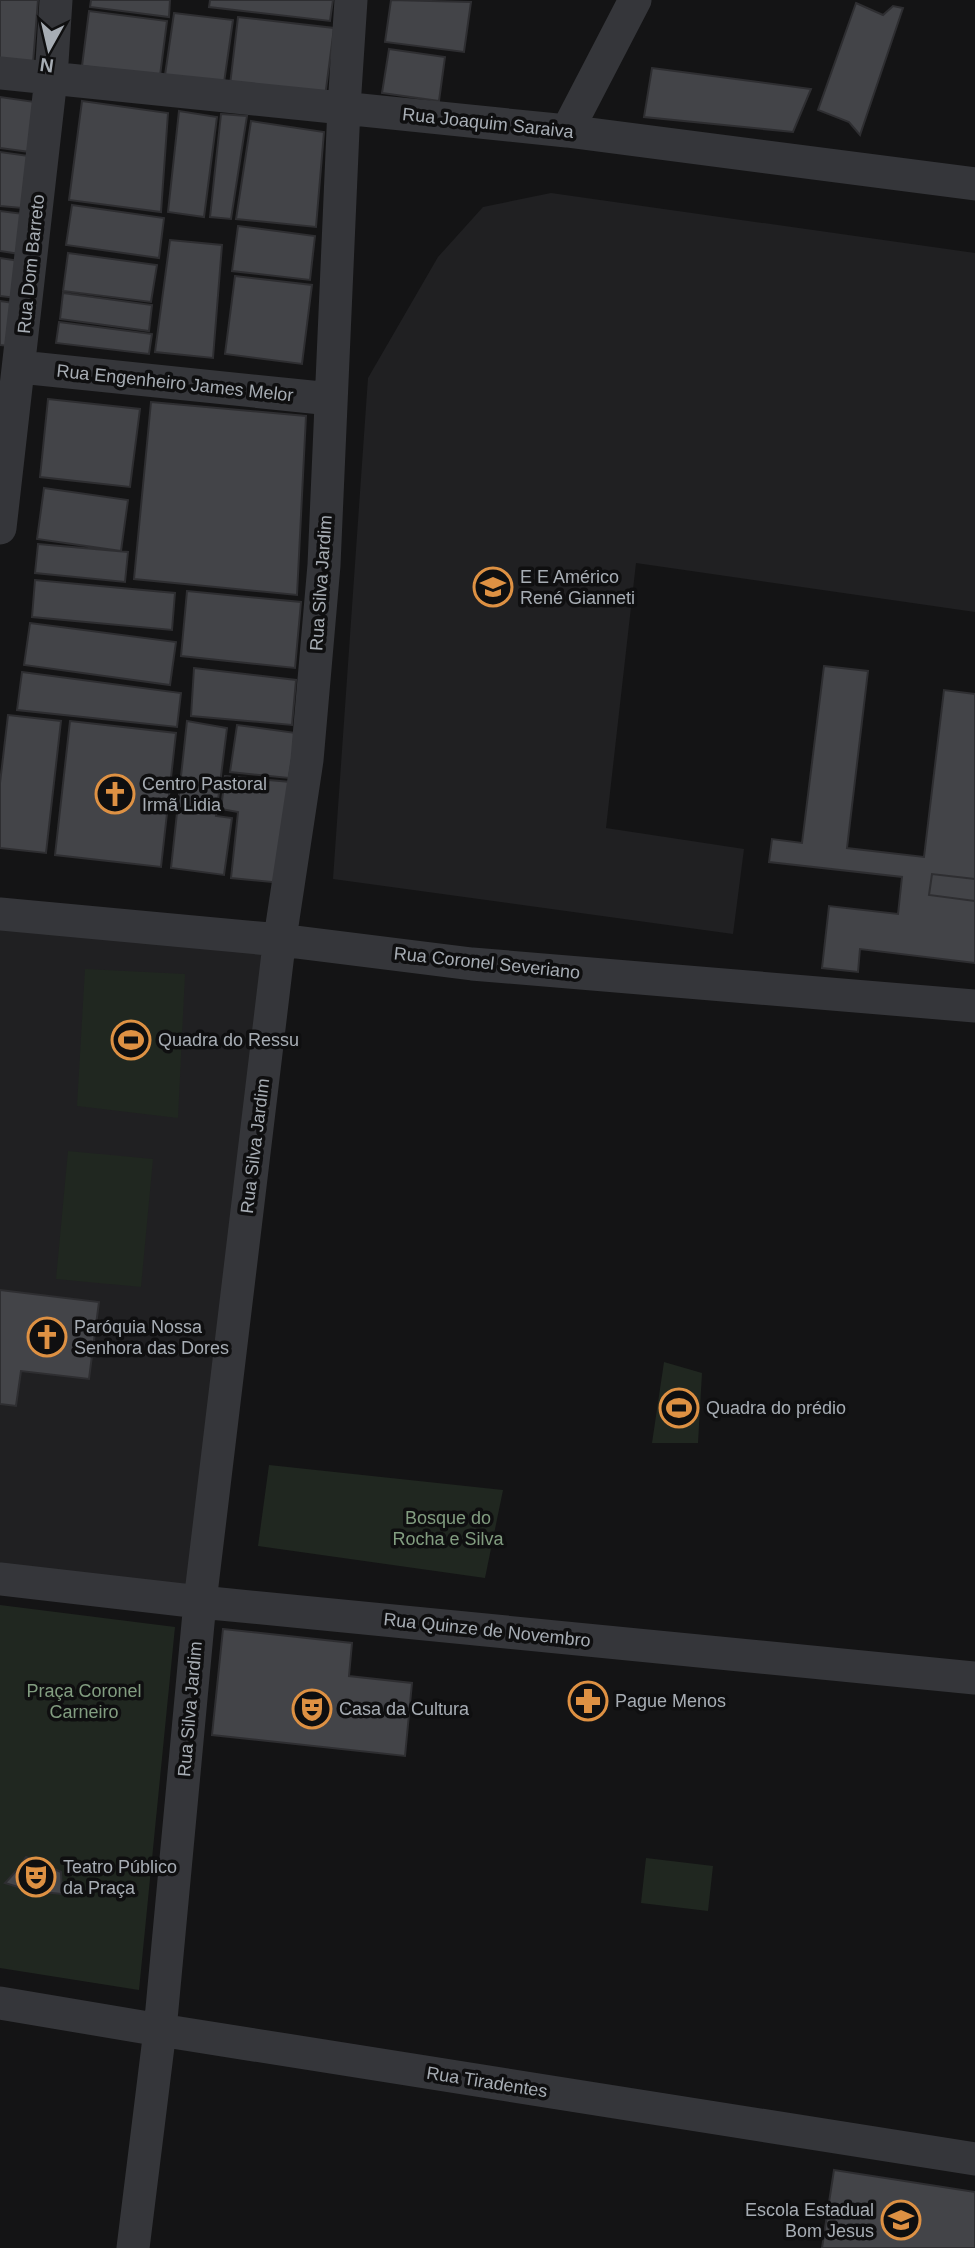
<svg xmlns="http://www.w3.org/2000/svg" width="975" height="2248" font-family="Helvetica,sans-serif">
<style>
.built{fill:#202022}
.green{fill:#202720}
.building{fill:#434448;stroke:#2e2e31;stroke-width:2}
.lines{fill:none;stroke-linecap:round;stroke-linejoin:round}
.minor{stroke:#35363a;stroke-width:33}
.labels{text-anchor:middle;stroke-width:7;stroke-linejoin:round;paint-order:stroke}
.street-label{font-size:18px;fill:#a7adb4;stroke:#0f0f10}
.poi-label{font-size:18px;fill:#a7adb4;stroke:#0f0f10;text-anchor:start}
.park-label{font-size:18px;fill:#829d80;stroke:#0f0f10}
</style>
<rect width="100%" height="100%" fill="#141415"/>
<!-- built -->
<path class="built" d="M551,193L975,253V612L636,563L606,828L744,849L733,934L333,879L368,378L438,257L483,207Z
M0,927L266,954L191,1586L0,1566Z"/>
<!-- green -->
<path class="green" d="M85,969L185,974L178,1118L77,1106Z
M68,1151L153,1159L141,1287L56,1279Z
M664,1362L702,1373L698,1443H652Z
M269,1465L503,1490L485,1578L258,1546Z
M0,1605L175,1627L139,1990L0,1968Z
M646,1858L713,1866L708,1911L641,1903Z"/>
<!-- building -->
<path class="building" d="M0,0H38L33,63L0,60Z
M91,0H170L169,17L90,7Z
M210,0H333L330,21L209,7Z
M391,0L471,2L464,52L385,42Z
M856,3L883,15L893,6L903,8L860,135L849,122L818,110Z
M89,11L167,21L160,76L82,66Z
M174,13L233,20L224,83L165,75Z
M238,17L334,28L325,97L230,85Z
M389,49L445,57L439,101L382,93Z
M652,68L811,89L793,132L644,117Z
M0,97L35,102L30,152L0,148Z
M82,101L168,113L161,212L69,200Z
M179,111L217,117L204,217L168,212Z
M221,114L247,116L231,219L210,217Z
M251,121L324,132L316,227L236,219Z
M0,152L29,156L22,208L0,206Z
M72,205L164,218L159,258L66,245Z
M0,211L24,214L20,254L0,251Z
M238,226L315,236L310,280L232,271Z
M170,240L222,245L213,358L155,352Z
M68,253L157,265L151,302L63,291Z
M0,258L20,261L16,298L0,296Z
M235,276L312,285L302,364L225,354Z
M63,293L152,305L149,331L60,319Z
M0,301L14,303L8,346L0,345Z
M59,322L152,334L149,354L56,343Z
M48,399L140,409L130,487L40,477Z
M151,402L306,416L297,595L134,579Z
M44,488L128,500L121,551L37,539Z
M38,544L128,552L125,582L35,573Z
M35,580L175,593L172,630L32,617Z
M187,591L301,602L295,668L181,656Z
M30,623L176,642L170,685L24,665Z
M824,666L868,671L847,848L924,857L944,690L975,694V879L932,874L929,895L975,901V963L860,949L858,972L822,968L829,906L898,914L902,877L769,862L772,839L802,843Z
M824,666L868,671L847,848L924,857L944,690L975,694V879L932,874L929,895L975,901V963L860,949L858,972L822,968L829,906L898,914L902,877L769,862L772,839L802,843Z
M824,666L868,671L847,848L924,857L944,690L975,694V963L860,949L858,972L822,968L829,906L898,914L902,877L769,862L772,839L802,843Z
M194,668L296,680L292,725L191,716Z
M22,672L181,693L177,727L17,710Z
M8,715L61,721L46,853L0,848V783Z
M70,721L176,733L161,867L55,855Z
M187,721L227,728L216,816L232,818L224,875L171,868Z
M237,725L296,733L289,778L230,772Z
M225,776L291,782L282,883L231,878L238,812L221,809Z
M0,1290L99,1302L89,1379L21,1371L16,1406L0,1404Z
M223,1629L352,1643L349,1676L412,1683L405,1756L212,1735Z
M26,1857L61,1872L62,1894L31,1891L5,1883L19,1868Z
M834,2170L975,2192V2248H822Z"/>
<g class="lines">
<!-- minor -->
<path class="minor" d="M0,73L567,131L975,184
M567,131L635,0
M20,367L331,399
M0,528L51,78L56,0
M0,914L280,940L472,964L975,1006
M0,1579L200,1602L975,1678
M0,2003L160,2030L975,2159
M133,2248L160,2030L200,1602L279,945L307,760L324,565L344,107L351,0"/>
</g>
<!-- icons -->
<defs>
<symbol id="school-ring" viewBox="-11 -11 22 22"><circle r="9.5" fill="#0f0f10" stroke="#de9143" stroke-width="1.5"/><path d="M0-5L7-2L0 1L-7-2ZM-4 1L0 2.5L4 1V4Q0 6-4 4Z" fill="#de9143"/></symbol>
<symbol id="church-ring" viewBox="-11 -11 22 22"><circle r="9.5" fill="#0f0f10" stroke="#de9143" stroke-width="1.5"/><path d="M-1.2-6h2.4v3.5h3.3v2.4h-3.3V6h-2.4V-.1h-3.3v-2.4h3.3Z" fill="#de9143"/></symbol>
<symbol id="stadium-ring" viewBox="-11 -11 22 22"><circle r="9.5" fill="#0f0f10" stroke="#de9143" stroke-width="1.5"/><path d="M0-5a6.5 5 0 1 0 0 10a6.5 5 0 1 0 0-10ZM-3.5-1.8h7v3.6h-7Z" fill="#de9143"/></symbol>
<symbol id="pharmacy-ring" viewBox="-11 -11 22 22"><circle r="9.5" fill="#0f0f10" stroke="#de9143" stroke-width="1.5"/><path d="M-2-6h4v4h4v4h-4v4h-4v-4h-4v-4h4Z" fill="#de9143"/></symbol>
<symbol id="theatre-ring" viewBox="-11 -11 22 22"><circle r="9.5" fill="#0f0f10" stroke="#de9143" stroke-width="1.5"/><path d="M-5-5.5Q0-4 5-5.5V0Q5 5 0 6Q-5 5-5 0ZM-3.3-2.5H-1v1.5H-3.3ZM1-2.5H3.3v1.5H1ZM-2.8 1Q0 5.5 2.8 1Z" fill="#de9143"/></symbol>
</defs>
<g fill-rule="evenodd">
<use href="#school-ring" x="471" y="565" width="44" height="44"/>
<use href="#church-ring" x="93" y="772" width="44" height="44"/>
<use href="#stadium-ring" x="109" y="1018" width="44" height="44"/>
<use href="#church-ring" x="25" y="1315" width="44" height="44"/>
<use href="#stadium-ring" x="657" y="1386" width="44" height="44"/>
<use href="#pharmacy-ring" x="566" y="1679" width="44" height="44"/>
<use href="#theatre-ring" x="290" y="1687" width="44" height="44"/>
<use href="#theatre-ring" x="14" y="1855" width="44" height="44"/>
<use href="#school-ring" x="879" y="2198" width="44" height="44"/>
</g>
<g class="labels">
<!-- street labels -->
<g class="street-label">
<text transform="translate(488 123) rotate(6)" y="6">Rua Joaquim Saraiva</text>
<text transform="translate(31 264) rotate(-84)" y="6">Rua Dom Barreto</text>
<text transform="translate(175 383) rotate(6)" y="6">Rua Engenheiro James Melor</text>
<text transform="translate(321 583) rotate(-86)" y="6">Rua Silva Jardim</text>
<text transform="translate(487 963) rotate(6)" y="6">Rua Coronel Severiano</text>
<text transform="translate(255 1146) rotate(-83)" y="6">Rua Silva Jardim</text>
<text transform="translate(487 1630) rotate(6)" y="6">Rua Quinze de Novembro</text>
<text transform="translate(190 1709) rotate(-85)" y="6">Rua Silva Jardim</text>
<text transform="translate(487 2082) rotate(9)" y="6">Rua Tiradentes</text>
</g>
<!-- poi labels -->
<g class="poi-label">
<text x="520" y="583">E E Américo<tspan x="520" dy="21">René Gianneti</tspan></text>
<text x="142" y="790">Centro Pastoral<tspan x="142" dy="21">Irmã Lidia</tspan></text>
<text x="158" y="1046">Quadra do Ressu</text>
<text x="74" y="1333">Paróquia Nossa<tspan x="74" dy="21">Senhora das Dores</tspan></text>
<text x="706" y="1414">Quadra do prédio</text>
<text x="615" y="1707">Pague Menos</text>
<text x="339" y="1715">Casa da Cultura</text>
<text x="63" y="1873">Teatro Público<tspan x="63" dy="21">da Praça</tspan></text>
<text x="874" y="2216" text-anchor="end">Escola Estadual<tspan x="874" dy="21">Bom Jesus</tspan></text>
</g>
<!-- park labels -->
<g class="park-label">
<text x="448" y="1524">Bosque do<tspan x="448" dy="21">Rocha e Silva</tspan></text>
<text x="84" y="1697">Praça Coronel<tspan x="84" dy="21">Carneiro</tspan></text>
</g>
</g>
<!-- north arrow -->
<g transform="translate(49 49) rotate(188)" stroke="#0f0f10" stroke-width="5" paint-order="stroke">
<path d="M0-5L12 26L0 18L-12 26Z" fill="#a7adb4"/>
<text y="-10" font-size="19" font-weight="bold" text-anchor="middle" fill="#a7adb4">N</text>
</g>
</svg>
